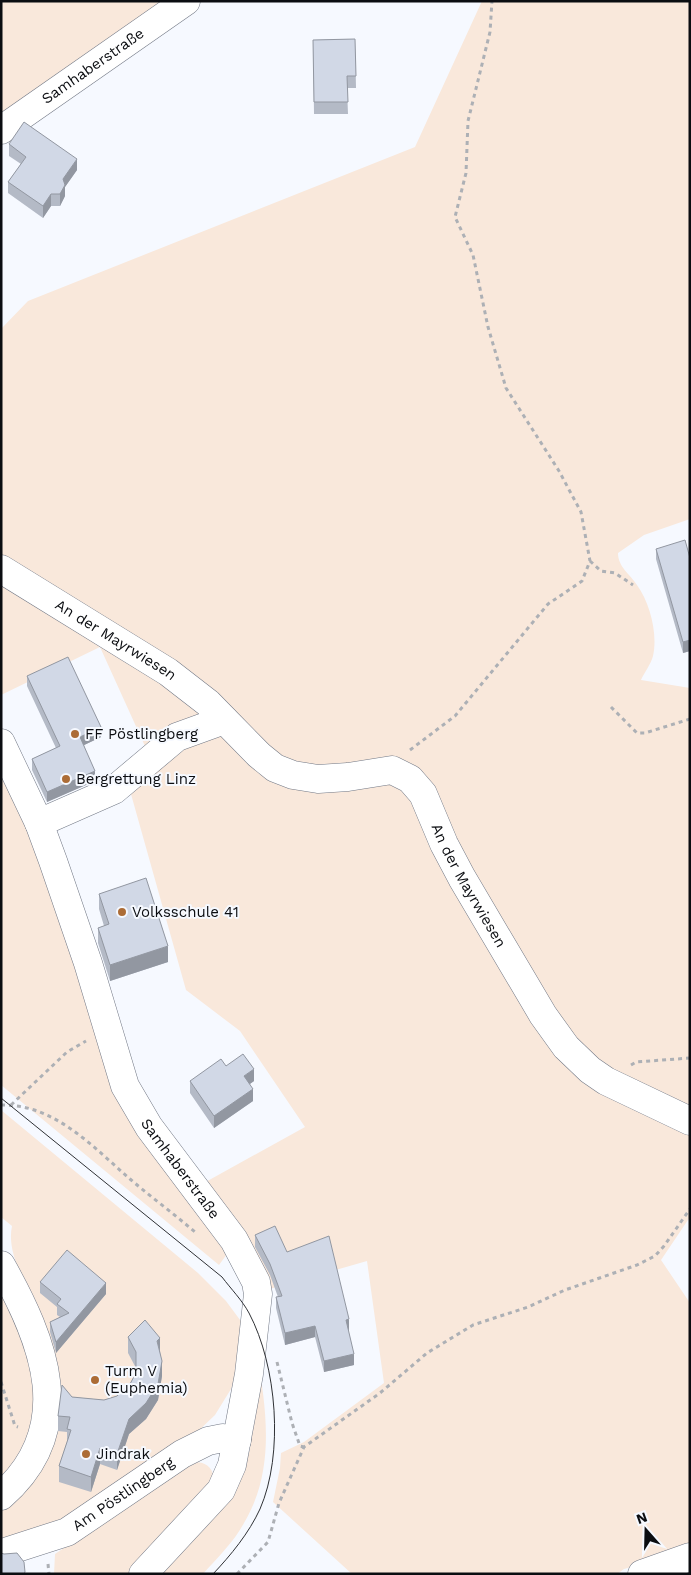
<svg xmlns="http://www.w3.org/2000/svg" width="691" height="1575" font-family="'Work Sans',sans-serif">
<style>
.green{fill:#f9e8db}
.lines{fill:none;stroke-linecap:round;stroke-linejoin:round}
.minor-casing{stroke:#727885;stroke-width:29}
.path{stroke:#adb0b5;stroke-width:3;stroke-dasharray:4 4;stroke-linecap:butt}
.minor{stroke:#fff;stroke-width:28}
.tram{stroke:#2f3135;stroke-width:1}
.wall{fill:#b4bac6}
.shaded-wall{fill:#9297a1}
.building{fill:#d1d8e6;stroke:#9297a1}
.poi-dot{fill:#ac6c36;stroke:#f6f9ff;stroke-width:2}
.labels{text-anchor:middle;stroke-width:4;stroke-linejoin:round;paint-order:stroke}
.street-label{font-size:15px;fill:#0b0d11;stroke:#f6f9ff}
.poi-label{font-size:15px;fill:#0b0d11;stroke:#f6f9ff;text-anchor:start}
</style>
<rect width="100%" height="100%" fill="#f6f9ff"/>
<!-- green -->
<path class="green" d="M1,1H172L1,124Z
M482,1H690V519L644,535L618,553C618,567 630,574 637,585C650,603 658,634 653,656C651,664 644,673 641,680L690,688V1114L576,1049L418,777L303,771L1,563V329L28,301L415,147Z
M1,576L208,710L149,755L100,647L1,695Z
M223,733L266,771L353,782L401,784L534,1010L690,1129V1217L661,1260L690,1303V1545L657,1560L624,1569L617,1574H352L273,1502L280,1468L281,1453L304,1442L384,1383L367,1261L266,1290L202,1184L305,1127L240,1031L186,990L129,787L163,755Z
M1,764L11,782L110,1065L230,1250L219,1265L1,1085Z
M1,1110L198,1273L226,1301L246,1328L241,1359L231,1389L215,1415L192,1437L79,1513L1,1546V1508L45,1449L23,1280C16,1263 8,1245 12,1226L1,1217Z
M1,1287L16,1311L42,1409L1,1487Z
M257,1355C267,1411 275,1471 244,1523C234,1542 217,1558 203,1574H159L241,1477L250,1449Z
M194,1462C205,1462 212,1466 214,1478L133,1574H54L55,1554L186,1465Z"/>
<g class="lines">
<defs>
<g id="minor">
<path id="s1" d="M1,130L186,1"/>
<path id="s2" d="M1,569L168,672L208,703L259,755L275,768L293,775L318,779L348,777L392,770L410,779L423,794L444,844L462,878L543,1015L566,1047L590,1070L606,1081L690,1121"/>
<path id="s3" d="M1,743L39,823L53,861L88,963L125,1086L149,1127L234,1240L256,1282L258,1294L249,1374L232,1465L221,1490L143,1574"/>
<path d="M39,823L114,790L177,737L224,720"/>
<path d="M1,1265C44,1341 79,1428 1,1496"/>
<path id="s4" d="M8,1551L67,1532L182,1454L208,1441L223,1438L237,1440"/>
<path d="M642,1574L690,1557"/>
</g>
</defs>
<!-- minor casing -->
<use href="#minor" class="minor-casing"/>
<!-- path -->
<path class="path" d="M590,561L601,571L615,573L633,585
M611,707L637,733H645L690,719
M410,750L455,716L548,604L582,581L590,561L581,512L559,471L506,388L488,327L473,255L455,217L466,173L468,121L490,32L492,1
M631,1065L636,1062L690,1058
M1,1105C55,1104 93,1147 130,1179C151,1197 174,1214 195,1232
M11,1105L67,1052L86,1041
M277,1362L292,1423L300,1446L304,1447
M1,1382L15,1426L18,1427
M48,1564L49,1574
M237,1574L268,1542L279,1503L304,1447L380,1393L427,1353L473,1325L528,1307L565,1290L637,1265L655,1256L664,1246L690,1209"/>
<!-- minor -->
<use href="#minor" class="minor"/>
<!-- tram -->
<path class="tram" d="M1,1098L222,1277C231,1289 242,1300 249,1313C277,1366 284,1454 260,1509C249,1533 231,1555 213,1574"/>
</g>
<!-- wall -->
<path class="wall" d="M355,39L356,88H347L348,114H314L313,40Z
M9,144L77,170L65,187V196L60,206H51L43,218L8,193V182L21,164L9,156Z
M656,549L690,558V652V651L683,653L656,559Z
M27,676L101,737L84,745L95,781L47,802L32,770V759L56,748L27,686Z
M99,894L168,962L110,981L98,943V928L104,926L99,909Z
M226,1066L254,1081L250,1084L253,1101L214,1128L190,1093V1081Z
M255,1235L287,1252L349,1330H348L354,1365L324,1372L315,1337L285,1345L276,1308V1297H278L270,1275L255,1247Z
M40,1282L106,1294L56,1353L50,1332V1322L60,1317L57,1315V1307L40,1293Z
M128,1337L160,1351L162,1376L158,1400L146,1419L129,1434L117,1470L100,1464L91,1492L59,1482V1466L67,1442V1432L58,1431V1416L72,1397L104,1400L117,1396L130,1384L136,1373V1368L128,1353Z"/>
<!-- shaded-wall -->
<path class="shaded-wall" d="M77,159V170L65,187V196L60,206V194L63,179Z
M51,194V206L43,218V206Z
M690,640V651L683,653V642Z
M101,727V737L80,747V737Z
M95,771V781L47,802V792Z
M168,946V962L110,981V965Z
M254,1069V1081L244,1088V1076Z
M253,1089V1101L214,1128V1116Z
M106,1283V1294L56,1353V1342Z
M349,1319V1330L346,1331V1320Z
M315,1326V1337L285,1345V1333Z
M160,1338V1354L157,1341Z
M354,1354V1365L324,1372V1361Z
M162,1361V1376L158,1400L146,1419L129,1434L117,1470V1454L129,1419Z
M100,1448V1464L91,1492V1477Z"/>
<!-- building -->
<path class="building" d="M355,39L356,76H347L348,102H314L313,40Z
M24,122L77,159L63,179L65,185L60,194H51L43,206L8,182L26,157L9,144Z
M685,540L690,558V641V640L683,642L656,549Z
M68,657L101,727L80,737L95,771L47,792L32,759L60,746L27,676Z
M146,878L168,946L110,965L98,928L109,924L99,894Z
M243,1054L254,1069L244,1076L253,1089L214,1116L190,1081L221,1059L226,1066Z
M275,1226L287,1252L329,1236L349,1319L346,1320L354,1354L324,1361L315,1326L285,1333L276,1297L282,1296L270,1264L255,1235Z
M67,1250L106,1283L56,1342L50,1322L69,1313L57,1304L61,1299L40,1282Z
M145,1320L160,1338L157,1341L162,1361L158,1384L146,1403L129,1419L117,1454L100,1448L91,1477L59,1466L71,1430L67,1429L70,1417L58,1416L62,1385L72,1397L104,1400L117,1396L130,1384L136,1373V1352L128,1337Z
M1,1553L4,1554L17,1553L24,1562L25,1572L24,1574H1Z"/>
<!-- markers -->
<g class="poi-dot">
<circle cx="75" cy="734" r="5"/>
<circle cx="66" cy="779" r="5"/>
<circle cx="122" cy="912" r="5"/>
<circle cx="95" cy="1380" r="5"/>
<circle cx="86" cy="1454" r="5"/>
</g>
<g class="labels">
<!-- street labels -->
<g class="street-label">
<text dy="5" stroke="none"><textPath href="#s1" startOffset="112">Samhaberstraße</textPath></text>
<text dy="5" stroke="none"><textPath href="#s2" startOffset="135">An der Mayrwiesen</textPath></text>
<text dy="5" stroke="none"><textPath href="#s2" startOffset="602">An der Mayrwiesen</textPath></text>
<text dy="5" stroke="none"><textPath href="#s3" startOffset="465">Samhaberstraße</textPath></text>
<text dy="5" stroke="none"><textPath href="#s4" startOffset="130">Am Pöstlingberg</textPath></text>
</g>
<!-- poi labels -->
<g class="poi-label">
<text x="85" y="739">FF Pöstlingberg</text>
<text x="76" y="784">Bergrettung Linz</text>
<text x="132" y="917">Volksschule 41</text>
<text x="105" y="1376">Turm V<tspan x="105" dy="17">(Euphemia)</tspan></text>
<text x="96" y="1459">Jindrak</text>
</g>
</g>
<!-- border -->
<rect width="691" height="1575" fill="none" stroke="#0b0d11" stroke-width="5"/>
<!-- north arrow -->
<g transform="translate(646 1530) rotate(340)" stroke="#f6f9ff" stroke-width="4" paint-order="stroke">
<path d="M0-4L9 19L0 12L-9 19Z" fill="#0b0d11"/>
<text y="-8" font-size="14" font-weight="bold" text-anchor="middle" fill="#0b0d11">N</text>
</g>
</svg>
